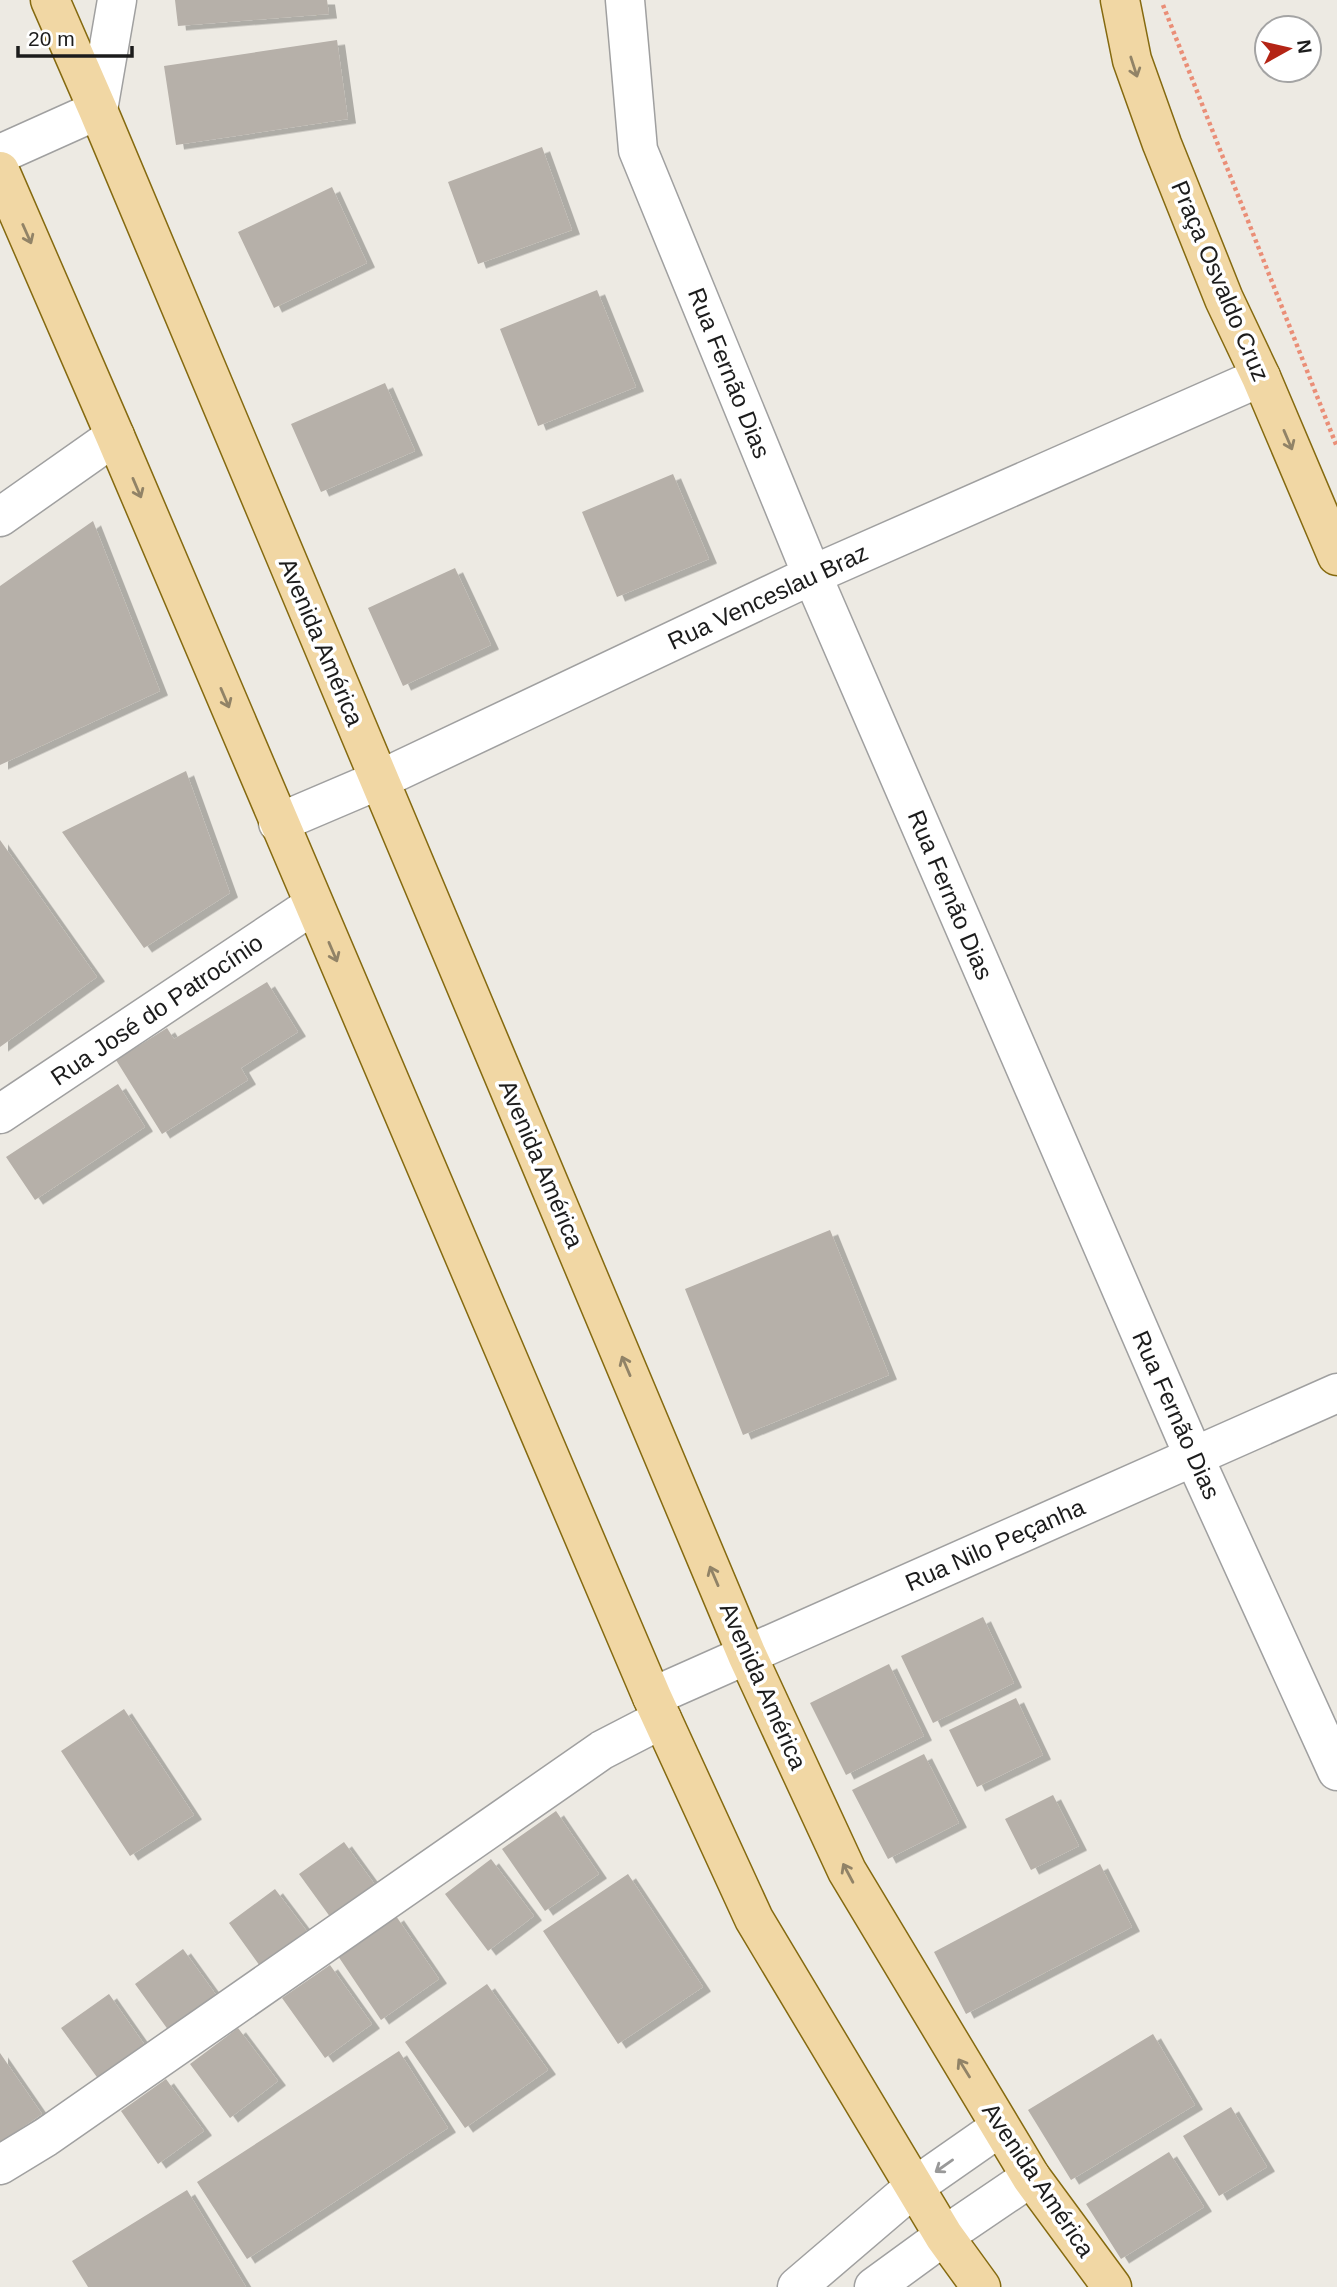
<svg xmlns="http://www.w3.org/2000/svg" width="1337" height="2287" font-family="Helvetica,sans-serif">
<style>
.building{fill:#b6b0a9;filter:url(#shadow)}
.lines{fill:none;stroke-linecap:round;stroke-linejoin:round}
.minor-casing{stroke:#a0a0a0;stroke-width:41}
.major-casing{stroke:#856a10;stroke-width:41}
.path{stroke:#ea8e77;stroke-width:4.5;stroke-dasharray:3.5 3.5;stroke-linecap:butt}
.minor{stroke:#fff;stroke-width:38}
.major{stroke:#f1d7a4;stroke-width:38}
.oneway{stroke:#918367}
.oneway2{stroke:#999}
.labels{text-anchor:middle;stroke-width:7;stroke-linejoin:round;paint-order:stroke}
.street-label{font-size:24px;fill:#1c1c1c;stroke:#fff}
</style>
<defs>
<filter id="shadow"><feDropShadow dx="8" dy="4.5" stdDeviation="0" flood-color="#0004"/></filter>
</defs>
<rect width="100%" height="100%" fill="#edeae3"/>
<!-- building -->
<path class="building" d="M175,0H327L329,14L178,26Z
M337,40L348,119L176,145L164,66Z
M542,147L572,230L478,264L448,182Z
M332,187L367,263L274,308L238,232Z
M597,290L636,387L538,426L500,329Z
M385,383L415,451L321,492L291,424Z
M673,474L709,559L617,597L582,512Z
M93,521L160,691L0,765V586Z
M455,568L491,645L403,686L368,608Z
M186,771L230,893L144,948L62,832Z
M0,840L97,977L0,1047Z
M267,982L298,1032L241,1068L248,1080L162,1134L116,1060L167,1028L174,1039Z
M118,1084L145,1127L35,1200L6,1157Z
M830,1230L889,1375L743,1435L685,1289Z
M983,1617L1014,1683L933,1723L901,1656Z
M889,1664L924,1736L846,1775L810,1703Z
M1016,1698L1043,1755L977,1787L949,1730Z
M124,1709L194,1815L130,1856L61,1751Z
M924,1754L959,1823L888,1859L852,1790Z
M1053,1795L1079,1846L1031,1870L1005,1819Z
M556,1811L599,1874L545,1911L502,1849Z
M344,1842L381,1893L336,1925L299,1874Z
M491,1859L534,1916L488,1951L445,1894Z
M1100,1864L1132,1927L966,2014L934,1952Z
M628,1874L703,1987L618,2044L543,1931Z
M275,1889L312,1938L265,1973L229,1923Z
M396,1916L439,1979L381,2020L338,1956Z
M183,1949L222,2003L174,2038L135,1984Z
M330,1965L372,2024L325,2058L282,1998Z
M487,1984L548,2070L465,2128L405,2042Z
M109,1994L149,2051L102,2084L61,2028Z
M238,2028L278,2081L230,2118L190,2064Z
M1153,2034L1195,2105L1071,2180L1028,2110Z
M399,2051L448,2128L247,2259L197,2182Z
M0,2053L42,2114L0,2143Z
M166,2079L204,2131L158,2164L121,2111Z
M1231,2107L1267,2167L1219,2196L1183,2136Z
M1169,2152L1204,2207L1121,2259L1086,2204Z
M187,2190L246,2287H88L72,2261Z"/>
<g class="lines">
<defs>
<path id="minor" d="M625,0L638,150L812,575L1194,1457L1337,1771
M0,154L98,110L117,0
M0,517L115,436
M278,823L379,780L812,575L1261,377
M0,1114L313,905
M652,1697L1337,1393
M0,2165L46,2137L602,1750L662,1719
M797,2287L914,2187L1000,2127
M874,2287L944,2236L1031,2177"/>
<path id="major" d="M50,0L98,110L747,1655L847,1871L1031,2177L1112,2287
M1120,0L1132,60L1162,144L1224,299L1261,377L1337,556
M0,171L115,436L652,1697L754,1919L944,2236L981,2287"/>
</defs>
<!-- minor casing -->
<use href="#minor" class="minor-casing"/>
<!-- major casing -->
<use href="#major" class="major-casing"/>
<!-- path -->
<path class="path" d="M1163,5L1337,447"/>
<!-- minor -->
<use href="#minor" class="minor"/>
<!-- major -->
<use href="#major" class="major"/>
</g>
<!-- one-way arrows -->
<defs><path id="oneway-shaft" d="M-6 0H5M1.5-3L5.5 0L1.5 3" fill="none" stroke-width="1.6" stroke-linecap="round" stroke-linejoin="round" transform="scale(1.75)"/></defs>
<g class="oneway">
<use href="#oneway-shaft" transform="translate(1134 67) rotate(72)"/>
<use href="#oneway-shaft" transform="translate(27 234) rotate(66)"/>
<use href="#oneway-shaft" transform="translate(1288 440) rotate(67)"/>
<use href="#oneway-shaft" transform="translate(137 488) rotate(67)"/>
<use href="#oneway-shaft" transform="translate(225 698) rotate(67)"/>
<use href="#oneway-shaft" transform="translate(333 952) rotate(67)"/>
<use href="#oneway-shaft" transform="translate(626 1366) rotate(-113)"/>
<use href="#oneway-shaft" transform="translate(714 1576) rotate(-113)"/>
<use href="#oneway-shaft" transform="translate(848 1873) rotate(-118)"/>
<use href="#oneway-shaft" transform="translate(964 2068) rotate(-122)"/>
</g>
<use class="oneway2" href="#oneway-shaft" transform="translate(944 2166) rotate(145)"/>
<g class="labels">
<!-- street labels -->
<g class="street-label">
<text transform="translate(1220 281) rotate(67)" y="8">Praça Osvaldo Cruz</text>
<text transform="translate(729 373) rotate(68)" y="8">Rua Fernão Dias</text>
<text transform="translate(768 597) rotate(-25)" y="8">Rua Venceslau Braz</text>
<text transform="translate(321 642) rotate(67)" y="8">Avenida América</text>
<text transform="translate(950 895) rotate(67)" y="8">Rua Fernão Dias</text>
<text transform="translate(157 1010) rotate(-34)" y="8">Rua José do Patrocínio</text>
<text transform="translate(541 1164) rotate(67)" y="8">Avenida América</text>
<text transform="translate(1176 1415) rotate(66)" y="8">Rua Fernão Dias</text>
<text transform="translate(995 1545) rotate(-24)" y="8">Rua Nilo Peçanha</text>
<text transform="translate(763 1686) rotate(66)" y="8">Avenida América</text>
<text transform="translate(1038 2180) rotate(56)" y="8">Avenida América</text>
</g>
</g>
<!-- north arrow -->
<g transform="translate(1288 49) rotate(82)"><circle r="33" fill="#ffffff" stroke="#a4a4a4" stroke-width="2"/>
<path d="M0-5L12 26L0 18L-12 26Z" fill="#b42415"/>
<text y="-10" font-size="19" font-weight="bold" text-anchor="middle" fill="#1c1c1c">N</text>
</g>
<!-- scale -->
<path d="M18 46v10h114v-10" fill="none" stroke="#1c1c1c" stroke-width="3.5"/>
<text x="28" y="46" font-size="21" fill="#1c1c1c" stroke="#ffffff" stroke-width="5" paint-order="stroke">20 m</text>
</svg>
